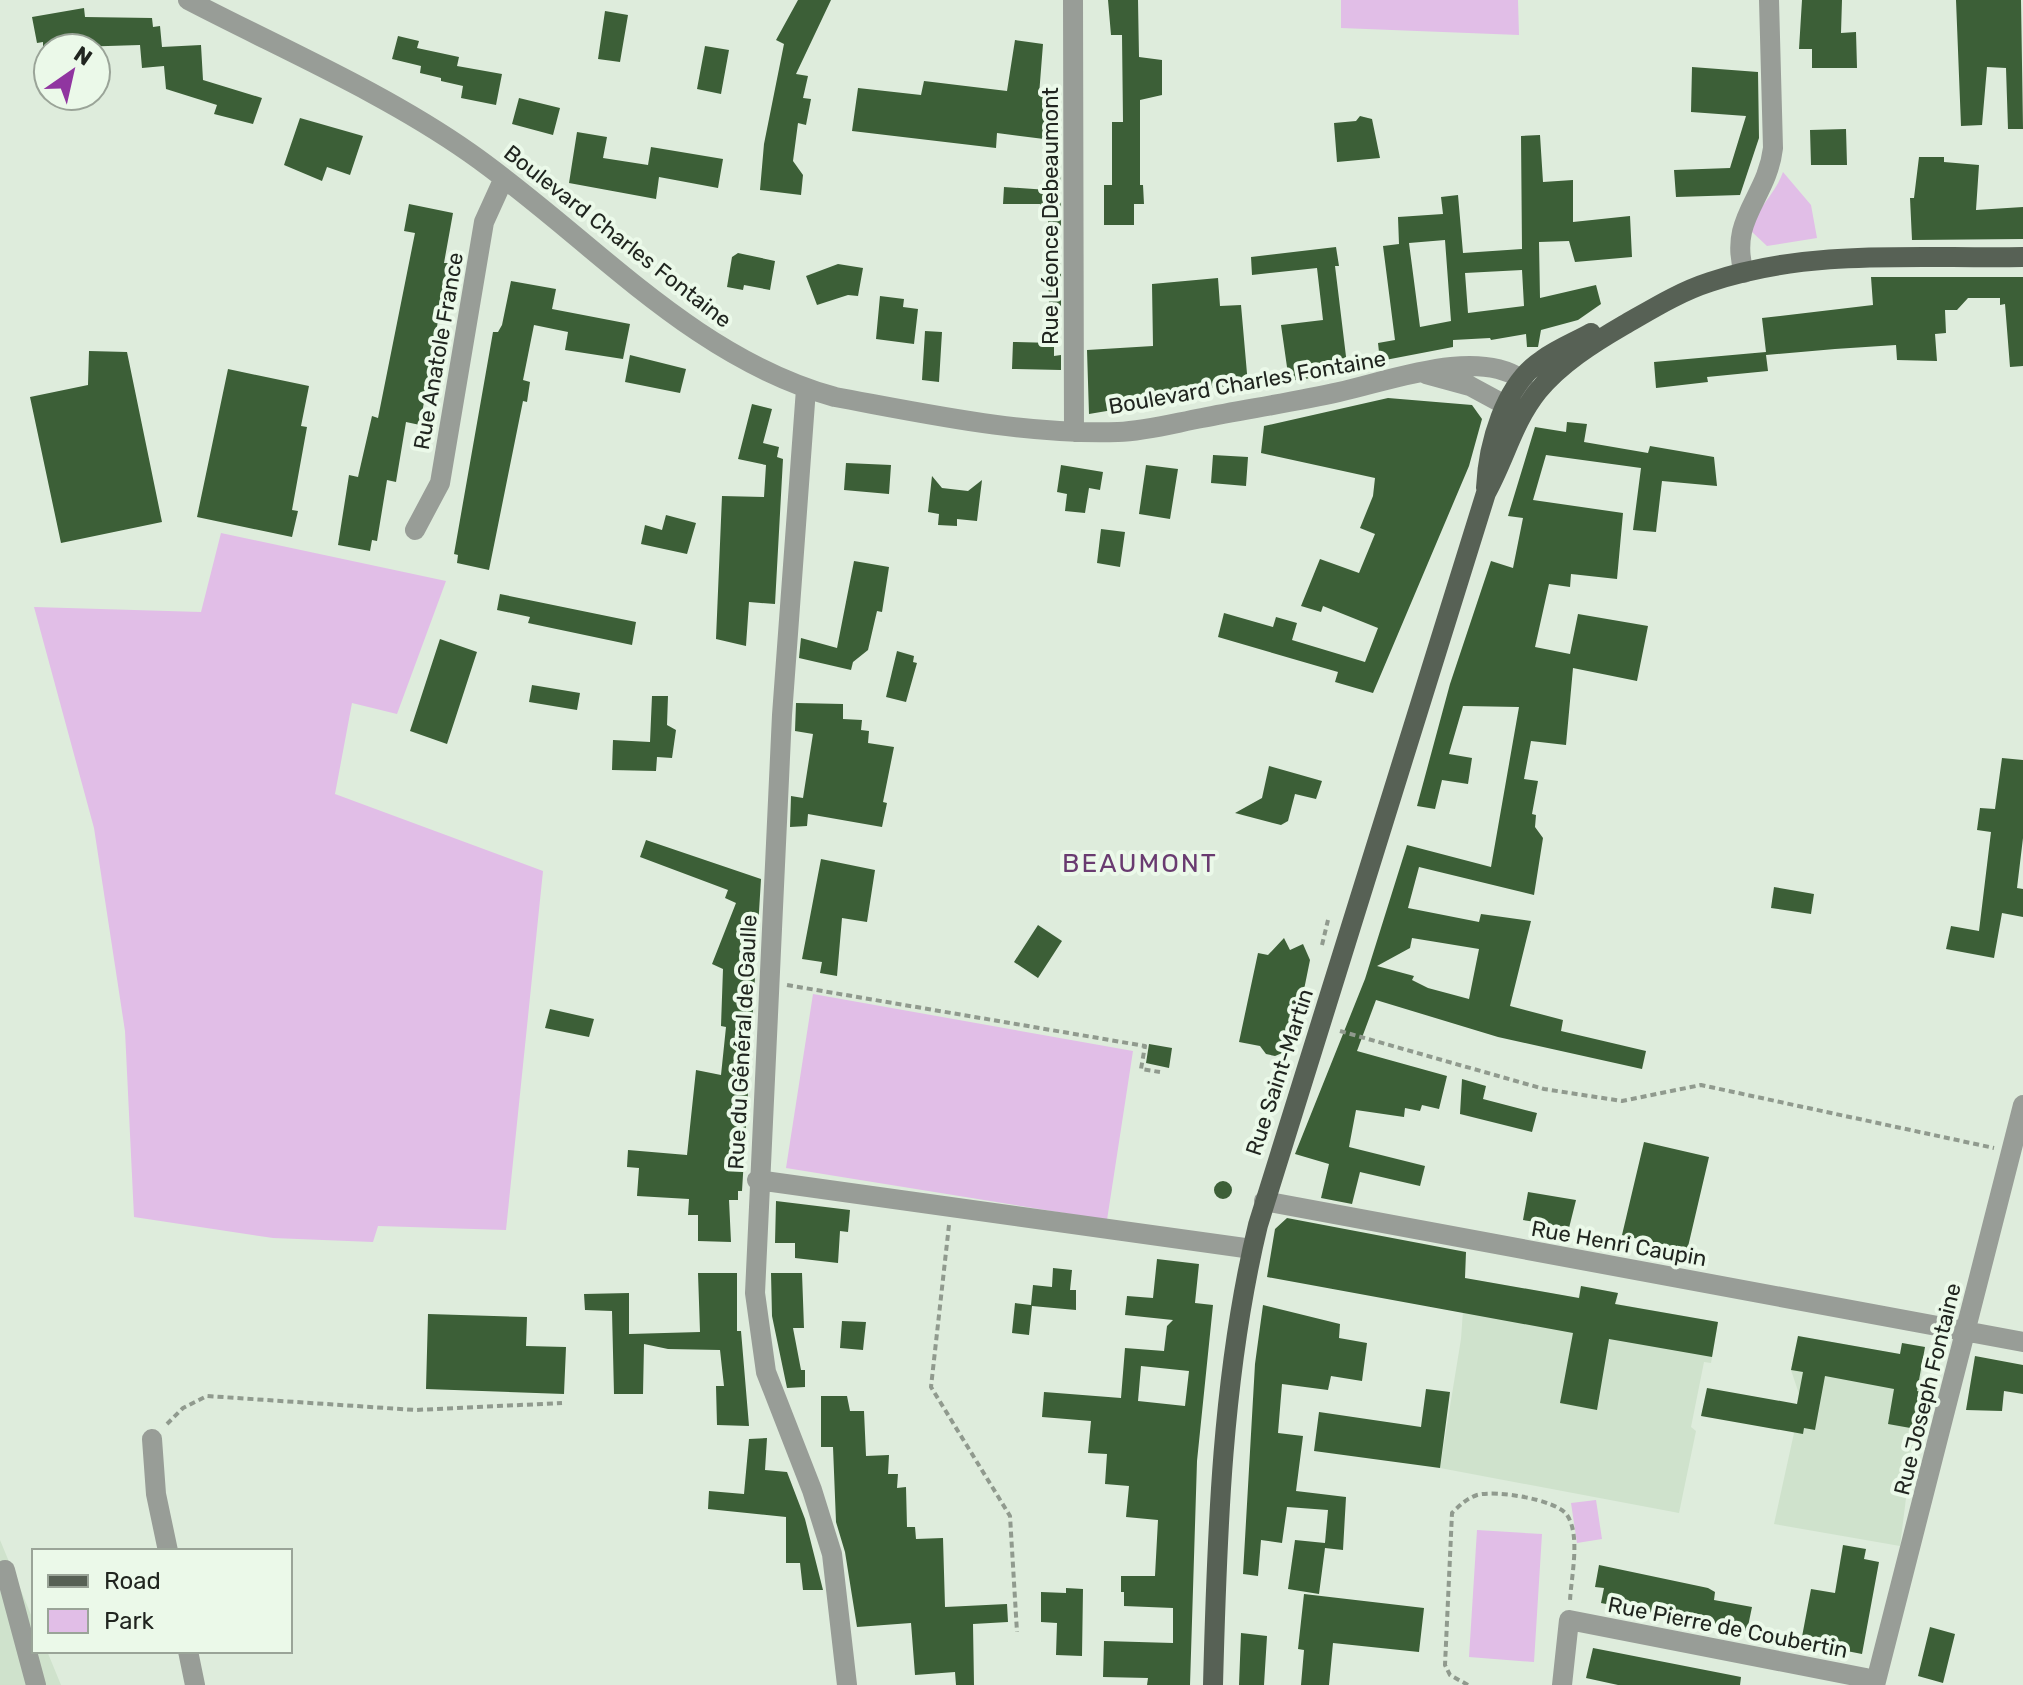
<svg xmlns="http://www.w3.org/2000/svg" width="2023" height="1685" font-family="Rubik,sans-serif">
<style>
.built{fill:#cfe2cc}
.green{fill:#e1bee7}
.building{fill:#3c5f37;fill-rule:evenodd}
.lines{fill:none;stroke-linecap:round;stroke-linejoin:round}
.path{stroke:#909a8e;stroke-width:4;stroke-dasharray:6 4;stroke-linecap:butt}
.minor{stroke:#989d97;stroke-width:20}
.major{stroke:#576155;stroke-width:20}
.labels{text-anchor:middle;stroke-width:8;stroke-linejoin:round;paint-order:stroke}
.street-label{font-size:22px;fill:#20251f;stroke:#ebf9e9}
.quarter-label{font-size:26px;letter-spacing:2px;fill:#693b70;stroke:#ebf9e9}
</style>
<rect width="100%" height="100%" fill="#deecdc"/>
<!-- built -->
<path class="built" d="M1476,1280L1578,1298L1581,1286L1618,1293L1616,1304L1718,1322L1711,1363L1704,1362L1691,1427L1696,1431L1679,1513L1440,1468L1461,1339L1465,1282L1475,1287Z
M1798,1336L1900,1354L1902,1343L1925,1347L1900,1546L1774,1524L1794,1433L1799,1394L1791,1370Z
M0,1540L34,1622V1651H47L61,1685H0Z"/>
<!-- green -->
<path class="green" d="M1341,0H1518L1519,35L1341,28Z
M1783,172L1811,205L1817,238L1767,246L1751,231C1756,208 1775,195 1783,172Z
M221,533L446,581L397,714L352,703L335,794L543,871L506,1230L378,1226L373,1242L273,1238L134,1217L125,1031L94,828L34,607L201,612Z
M813,994L1133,1051L1107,1220L786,1168Z
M1596,1500L1602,1539L1577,1543L1571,1503Z
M1477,1530L1542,1534L1534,1662L1469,1657Z"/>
<!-- building -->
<path class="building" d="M798,0H831L796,74L808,76L803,98L811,99L806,125L798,123L793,161L803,175L801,195L760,190L764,144L784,44L776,40Z
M1108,0H1138L1139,57L1162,60V95L1140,100V185H1143L1144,204H1134V225H1104V185H1112V122H1123L1122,35H1111Z
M1802,0H1842L1841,33L1856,32L1857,68H1812V49H1799Z
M1956,0H2021L2023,129H2008L2006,68L1987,67L1982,125L1961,126Z
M84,8L85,17L152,18L153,27L160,26L162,47L201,45L203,80L262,98L253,124L214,114L217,105L166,89L164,66L142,68L140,45L43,48V42L37,43L32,17Z
M605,11L628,15L620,62L598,59Z
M398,36L419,41L417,48L459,57L457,66L502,74L496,105L461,98L463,86L441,81V78L420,73L421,66L392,59Z
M1015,40L1043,44L1039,95L1060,98V141L997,133L996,148L852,131L858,88L921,95L924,81L1007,91Z
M705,46L729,50L721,94L697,89Z
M1692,67L1758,72L1759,138L1740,195L1676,197L1674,170L1730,168L1746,116L1691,112Z
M519,98L560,108L553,135L512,124Z
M1360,116L1372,119L1380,158L1337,162L1334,123L1356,121Z
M300,118L363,136L350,175L327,167L322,181L284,165Z
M1846,129L1847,165H1811L1810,130Z
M577,132L607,137L603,158L648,165L651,147L723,159L718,188L659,177L656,199L569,183Z
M1540,135L1543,182L1573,180V222L1630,216L1632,257L1575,262L1569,241L1539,242L1540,298L1596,285L1601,304L1578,320L1541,330L1538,347H1527L1526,334L1491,340L1490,338L1453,340V347L1380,361L1378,343L1395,340L1383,246L1399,244L1398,217L1443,214L1441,197L1458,195L1463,253L1522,249L1521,136ZM1445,240L1451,321L1420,327L1409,243ZM1522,270L1524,306L1468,313L1465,273Z
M1048,143L1060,161L1061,226L1048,225V218H1040V204H1003L1004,187L1048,190Z
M1919,157H1944V162L1979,165L1976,210L2023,207V239L1912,240L1910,198H1914Z
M409,204L453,213L444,263H448L420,425L406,422L396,482L387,480L377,541L372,540L370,551L338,545L349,475L358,477L372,416L378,418L415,233L404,231Z
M1336,247L1339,266H1335L1348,373L1289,381L1281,325L1323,320L1317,268L1252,275L1251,257Z
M738,253L775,261L770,290L744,285L743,290L727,287L732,257Z
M1061,257V306H1049L1048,258Z
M838,264L863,268L858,296L848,295L817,305L806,276Z
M1871,277H2023V366L2010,367L2005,304L2000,305V298H1968L1957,310H1945L1946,333L1935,334L1937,361L1897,360L1896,345L1835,349L1766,355L1768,371L1707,377L1708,382L1656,388L1654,362L1766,352L1762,318L1873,305Z
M1218,278L1220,306L1241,305L1248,385L1154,392V403L1089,414L1087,350L1153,346L1152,284Z
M511,281L556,289L552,309L630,324L623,359L565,350L568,332L534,325L523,380L530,382L527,402L523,401L489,570L457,563L458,555L454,554L493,332H498L502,325Z
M880,296L904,299L903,307L918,309L914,344L876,339Z
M925,331L942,332L939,382L922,380Z
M1013,342L1054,343V356L1061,355V370L1012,369Z
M89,351L127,352L162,522L61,543L30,397L88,385Z
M630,355L686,369L680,393L625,382Z
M228,369L309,386L301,426L307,427L292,510L298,511L292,537L197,517Z
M1388,398L1472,405L1482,419L1469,466L1373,693L1335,682L1338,672L1218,637L1224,613L1273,627L1276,617L1297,623L1292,640L1365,662L1378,628L1323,606L1321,612L1301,606L1320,559L1359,573L1375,534L1360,528L1373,496L1375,478L1261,453L1264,426Z
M752,404L772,409L763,443L779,447L777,457L783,459L775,604L749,602L746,646L716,639L722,496L764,497L766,465L738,459Z
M1567,422L1587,424L1584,442L1648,453L1650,446L1714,457L1717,486L1662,481L1656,532L1633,530L1641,468L1546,455L1533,500L1623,513L1617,579L1571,574L1570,587L1549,584L1535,647L1570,654L1578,614L1648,626L1637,681L1573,668L1566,745L1531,741L1524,779L1538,781L1532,814L1536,815L1535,827L1543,838L1534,895L1419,867L1408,908L1479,922L1481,914L1531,921L1510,1006L1563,1020L1561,1031L1646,1051L1642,1069L1498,1037L1376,1000L1357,1051L1447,1076L1439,1109L1422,1105L1420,1111L1405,1108L1404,1117L1356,1110L1349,1147L1425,1166L1420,1186L1360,1172L1352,1204L1321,1198L1329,1164L1295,1154L1365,979L1407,845L1491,867L1519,707L1463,706L1449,754L1472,758L1468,784L1442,780L1435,809L1417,806L1450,684L1491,561L1513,568L1523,518L1508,516L1535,427L1566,432ZM1412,938L1479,949L1469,999L1428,988L1412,980L1414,976L1377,966L1410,948Z
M1213,455L1248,457L1246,486L1211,483Z
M846,463L891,465L889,494L844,490Z
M1061,465L1103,472L1100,490L1089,488L1085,513L1065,511L1067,494L1057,492Z
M1146,465L1178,469L1170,519L1139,514Z
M932,476L942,488L968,491L982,480L977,521L957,519V526L938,525L939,514L928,512Z
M666,515L696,523L687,554L641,544L645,525L662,530Z
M1101,529L1125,532L1120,567L1097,563Z
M854,561L889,567L882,612L877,611L868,650L853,662L851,670L799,658L801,638L837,648Z
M500,594L636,622L632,645L528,623L530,617L497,610Z
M440,639L477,652L447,744L410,731Z
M897,651L914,656L913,662L917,663L906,702L886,697Z
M532,685L580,693L577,710L529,702Z
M652,696H668L667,725L676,730L672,758L657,757L656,771L612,770L613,740L650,742Z
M796,703L843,704V719L862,720L861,730L869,731L868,743L894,747L883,802L887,803L882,827L808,814L807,826L790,827L791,796L803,798L813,734L795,731Z
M2002,758L2023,760V838L2017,888L2023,889V917L2002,913L1994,958L1946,949L1951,926L1979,931L1991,832L1977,830L1980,808L1995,809Z
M1269,766L1322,781L1316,799L1295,794L1288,821L1281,825L1235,813L1262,798Z
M646,840L761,879L742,1191H738V1200H729L731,1242L698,1241V1215H688L689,1199L637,1196L639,1168L627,1167L628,1150L687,1155L696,1070L721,1075L726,1027L721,1026L723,969L712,964L736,903L725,898L728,890L640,857Z
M821,859L875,870L867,922L842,918L837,976L820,973L822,962L802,959Z
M1774,887L1814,894L1811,914L1771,908Z
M1038,925L1062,941L1038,978L1014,962Z
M1284,938L1290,950L1303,944L1310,960L1292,1049L1275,1056L1266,1054L1260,1046L1239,1042L1258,953L1268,955Z
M550,1009L594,1019L589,1037L545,1028Z
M1149,1044L1172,1048L1169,1068L1146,1063Z
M1462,1079L1486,1086L1483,1099L1537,1113L1532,1132L1460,1114Z
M1644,1142L1709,1157L1687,1251L1622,1235Z
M1214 1190a9 9 0 1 1 18 0a9 9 0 1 1-18 0Z
M1528,1192L1576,1200L1568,1232L1549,1229V1224L1523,1220Z
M776,1201L850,1210L848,1232L840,1231L838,1263L795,1258V1243H775Z
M1287,1218L1466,1252L1465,1278L1579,1298L1581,1286L1618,1293L1615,1304L1718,1322L1712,1357L1609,1339L1597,1410L1560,1403L1573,1333L1267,1277L1275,1229Z
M1157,1259L1199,1264L1195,1303L1213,1305L1197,1461L1190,1685H1147L1148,1678L1103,1677L1104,1641L1173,1643V1608L1124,1606V1592H1121V1576H1155L1158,1520L1126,1517L1129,1486L1105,1484L1107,1454L1088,1453L1091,1421L1042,1417L1044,1392L1121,1398L1125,1348L1164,1351L1167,1326L1173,1320L1125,1315L1127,1296L1153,1298ZM1141,1366L1189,1371L1185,1406L1138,1401Z
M1053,1268L1072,1270L1070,1290H1076V1310L1032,1306L1029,1335L1012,1333L1015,1303L1031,1305L1033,1285L1052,1287Z
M698,1273H737V1331H741L749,1426L717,1425L716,1386H724L720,1350L668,1349L644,1344L643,1394H614L612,1311L585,1310L584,1294L629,1293V1334L700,1332Z
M771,1273H802L804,1328H793L801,1370H805V1387L787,1388L772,1316Z
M1263,1305L1340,1324L1339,1338L1367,1343L1362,1381L1331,1376L1328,1390L1282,1384L1278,1433L1303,1436L1296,1491L1346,1497L1343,1550L1325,1548L1319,1594L1288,1589L1295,1540L1325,1543L1328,1510L1287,1507L1282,1543L1261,1540L1258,1576L1243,1574L1255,1364Z
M428,1314L527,1317L526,1346L566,1347L564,1394L426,1389Z
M842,1321L866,1322L863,1350L840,1348Z
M1798,1336L1900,1354L1902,1343L1925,1347L1917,1391L1923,1392L1916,1429L1888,1424L1894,1389L1825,1376L1815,1430L1804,1428L1803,1434L1701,1416L1707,1388L1797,1404L1803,1372L1791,1370Z
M1975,1356L2023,1365V1394L2004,1391L2002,1411L1966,1410Z
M1426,1389L1450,1392L1440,1468L1314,1451L1319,1412L1421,1427Z
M821,1396H847L850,1411H864L866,1456L889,1455L888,1474H898L897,1488L906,1487L907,1527H915L916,1539L943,1538L945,1607L1007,1604L1008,1622L973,1624L974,1685H956L955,1672L915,1675L911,1623L857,1627L845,1552L836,1522L833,1447H821Z
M767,1438L765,1470L787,1472L805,1519L823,1590H803L800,1563H786V1517L708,1509L709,1491L744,1494L749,1439Z
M1843,1545L1866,1549L1864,1559L1879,1562L1862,1654L1801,1642L1811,1589L1835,1593Z
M1599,1565L1708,1588L1715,1592L1714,1600L1752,1607L1747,1631L1601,1603L1604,1588L1595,1587Z
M1066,1588L1083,1589L1082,1656L1056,1655L1057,1623L1041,1622V1592L1066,1593Z
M1304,1594L1424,1608L1419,1652L1333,1643L1329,1685H1301L1304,1650L1298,1649Z
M1930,1627L1955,1634L1943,1683L1918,1676Z
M1241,1633L1267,1636L1264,1685H1239Z
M1593,1648L1741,1677L1740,1685H1618L1586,1678Z"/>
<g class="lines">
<!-- path -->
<path class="path" d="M1322,945L1328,920
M787,985L1145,1046L1141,1069L1160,1072
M1340,1031L1544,1089L1622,1101L1701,1085L1994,1148
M949,1225L931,1387L1010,1516L1017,1632
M167,1424L183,1408L207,1396L415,1410L562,1403
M1468,1685L1450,1675L1445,1665L1452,1513C1460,1505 1466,1499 1477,1495C1495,1490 1556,1499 1567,1515C1581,1536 1571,1577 1570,1601"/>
<!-- minor -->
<path class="minor" d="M188,0C282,49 383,92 470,153C590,237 690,357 835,397C928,414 1023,435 1118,432C1146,431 1175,423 1202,418C1248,409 1294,402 1339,392C1390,381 1475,348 1521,379L1525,391L1512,416
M1073,0L1074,432
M1744,273C1728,218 1767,199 1773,148L1769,0
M1426,374L1470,386L1507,406L1517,405
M806,389L782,715L755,1293L766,1372L812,1490L832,1554L847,1685
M415,530L440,483L484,222L504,178
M757,1180L1252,1249
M1264,1201L2023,1342
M152,1439L156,1494L168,1551
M5,1570L36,1685
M188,1651L195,1685
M1562,1685L1569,1620L1876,1680
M1875,1685L2023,1105"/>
<!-- major -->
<path class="major" d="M1486,488C1488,445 1504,385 1542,360C1557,349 1575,342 1591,333
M1213,1685C1217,1532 1222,1374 1258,1225L1486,493C1505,459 1513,422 1538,391C1560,364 1593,343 1624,325C1652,309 1679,292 1710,282C1809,248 1920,259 2023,257"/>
</g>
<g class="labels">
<!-- street labels -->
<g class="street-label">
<text transform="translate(1050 216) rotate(-90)" y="8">Rue Léonce Debeaumont</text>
<text transform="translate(618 236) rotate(38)" y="8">Boulevard Charles Fontaine</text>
<text transform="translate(438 351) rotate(-80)" y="8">Rue Anatole France</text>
<text transform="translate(1247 382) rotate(-10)" y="8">Boulevard Charles Fontaine</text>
<text transform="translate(742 1042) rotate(-87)" y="8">Rue du Général de Gaulle</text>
<text transform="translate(1279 1072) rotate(-72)" y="8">Rue Saint-Martin</text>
<text transform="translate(1619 1243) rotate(10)" y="8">Rue Henri Caupin</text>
<text transform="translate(1927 1389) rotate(-76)" y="8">Rue Joseph Fontaine</text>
<text transform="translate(1728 1627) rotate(11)" y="8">Rue Pierre de Coubertin</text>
</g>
<!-- quarter labels -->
<g class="quarter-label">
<text x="1140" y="872">BEAUMONT</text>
</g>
</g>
<!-- legend -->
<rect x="32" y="1549" width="260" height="104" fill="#ebf9e9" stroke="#9aa498" stroke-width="2"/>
<rect x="48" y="1575" width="40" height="12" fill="#576155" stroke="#9aa498" stroke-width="2"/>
<text x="104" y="1589" font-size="24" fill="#20251f">Road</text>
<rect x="48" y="1609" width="40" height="24" fill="#e1bee7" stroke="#9aa498" stroke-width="2"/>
<text x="104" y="1629" font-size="24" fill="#20251f">Park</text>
<!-- north arrow -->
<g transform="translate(72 72) rotate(34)"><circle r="38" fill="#ebf9e9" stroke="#9aa498" stroke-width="2"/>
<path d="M0-6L14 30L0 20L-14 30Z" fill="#9035a0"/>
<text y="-12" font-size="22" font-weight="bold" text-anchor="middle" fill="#20251f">N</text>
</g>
</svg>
